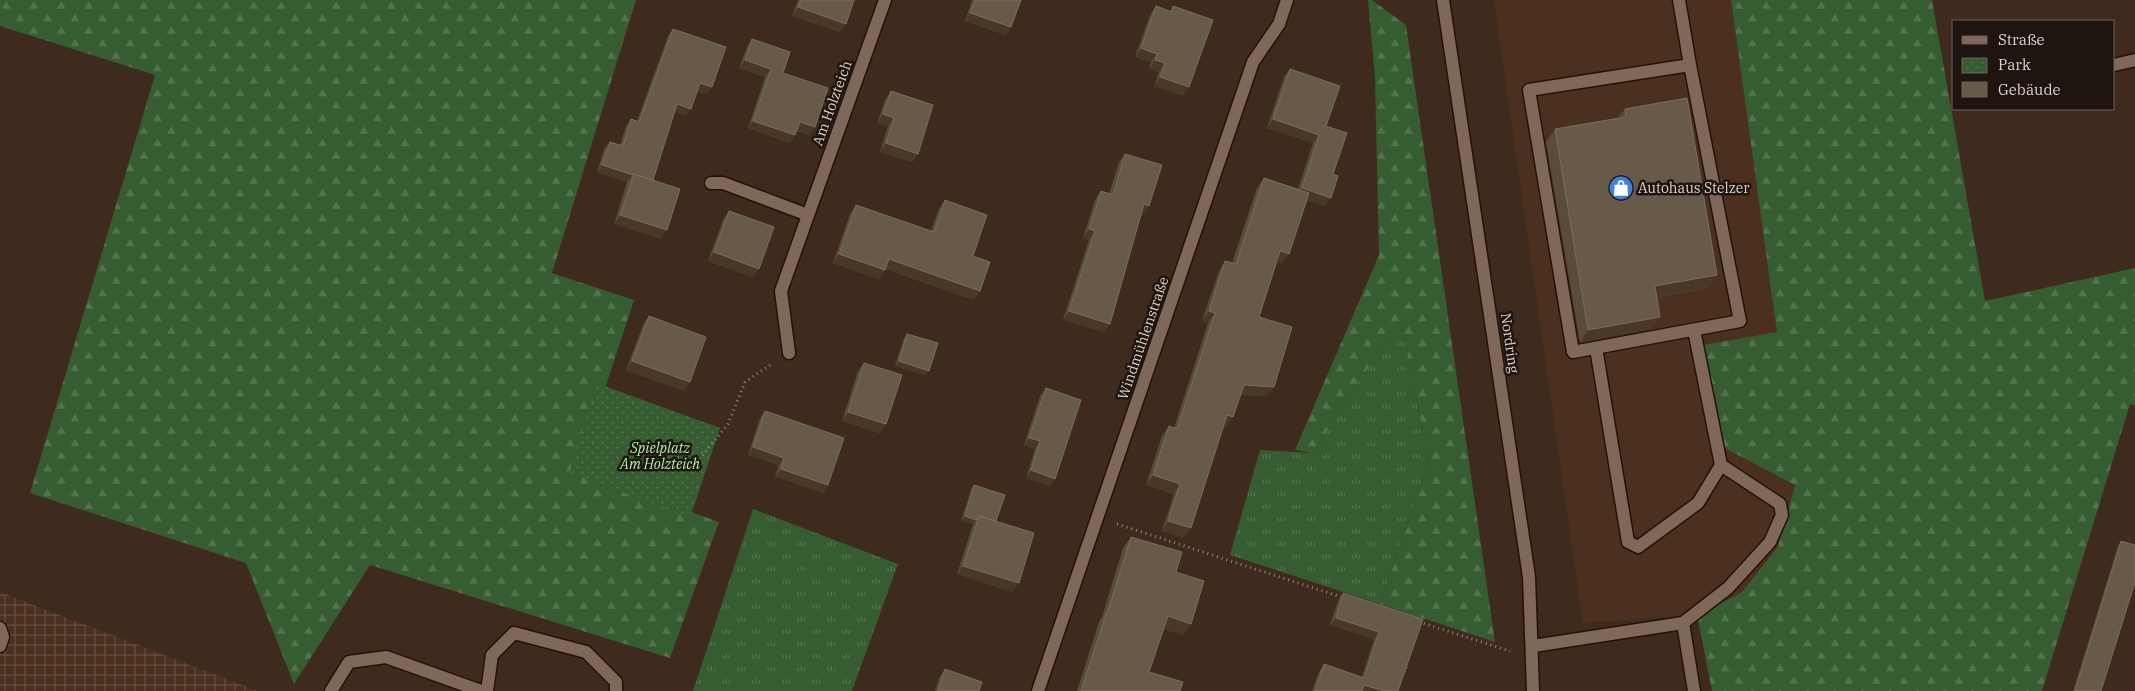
<svg xmlns="http://www.w3.org/2000/svg" width="2135" height="691" font-family="'IBM Plex Serif',serif">
<style>
.built{fill:#4b3020}
.industrial{fill:url(#industrial-grid)}
.grass{fill:url(#grass-tufts)}
.forest{fill:url(#forest-firs)}
.park{fill:url(#park-dots)}
.lines{fill:none;stroke-linecap:round;stroke-linejoin:round}
.service-casing{stroke:#251207;stroke-width:15}
.minor-casing{stroke:#251207;stroke-width:15}
.path{stroke:#948379;stroke-width:3;stroke-dasharray:1 4;stroke-linecap:butt}
.service{stroke:#7f685a;stroke-width:12}
.minor{stroke:#7f685a;stroke-width:12}
.wall{fill:#594c39}
.shaded-wall{fill:#493828}
.building{fill:#675a48;stroke:#7a6d5c}
.labels{text-anchor:middle;stroke-width:5;stroke-linejoin:round;paint-order:stroke}
.street-label{font-size:14px;fill:#dfd1c9;stroke:#1f1510}
.poi-label{font-size:14px;fill:#dfd1c9;stroke:#1f1510;text-anchor:start}
.park-label{font-size:14px;font-style:italic;fill:#acf3a3;stroke:#1f1510}
</style>
<defs>
<pattern id="industrial-grid" width="8" height="8" patternUnits="userSpaceOnUse" patternTransform="scale(1.25)"><rect width="8" height="8" fill="#4b3020"/><path d="M0 4h8M4 0v8" fill="none" stroke="#644d3f"/></pattern>
<pattern id="grass-tufts" width="24" height="20" patternUnits="userSpaceOnUse" patternTransform="scale(1.25)"><rect width="24" height="20" fill="#365d31"/><path d="M3 7l-1-3M5 7V3M7 7l1-3M15 17l-1-3M17 17v-4M19 17l1-3" fill="none" stroke="#53734e"/></pattern>
<pattern id="forest-firs" width="22" height="20" patternUnits="userSpaceOnUse" patternTransform="scale(1.25)"><rect width="22" height="20" fill="#365d31"/><path d="M5 1l3.5 6h-7zM16 11l3.5 6h-7z" fill="#53734e"/></pattern>
<pattern id="park-dots" width="8" height="8" patternUnits="userSpaceOnUse" patternTransform="scale(1.25)"><rect width="8" height="8" fill="#365d31"/><path d="M2 2h.1M6 6h.1" fill="none" stroke="#53734e" stroke-width="1.8" stroke-linecap="round"/></pattern>
</defs>
<rect width="100%" height="100%" fill="#3f2a1e"/>
<!-- built -->
<path class="built" d="M1494,0H1731L1778,333L1703,345L1723,447L1795,484L1779,547L1741,593L1697,615L1583,623Z"/>
<!-- industrial -->
<path class="industrial" d="M0,592L258,691H0Z"/>
<!-- grass -->
<path class="grass" d="M1400,318L1429,461L1380,604L1230,555L1260,450L1313,453Z
M753,509L898,564L852,691H693Z"/>
<!-- forest -->
<path class="forest" d="M0,0H636L552,273L634,300L578,471L719,522L670,658L370,565L294,684L246,563L30,493L155,75L0,26Z
M1368,0H1372L1406,25L1495,642L1380,604L1429,461L1400,319L1313,453L1295,450L1379,255L1375,78Z
M1731,0H1932L1985,301L2135,268V405L2130,404L2042,691H1712L1697,615L1741,593L1778,547L1795,485L1723,447L1703,345L1777,332Z"/>
<!-- park -->
<path class="park" d="M596,383L720,428L690,518L570,472Z"/>
<g class="lines">
<defs>
<path id="service" d="M1679,0L1690,65L1740,321L1573,352L1529,90L1690,65
M2114,65L2135,60
M1596,348L1628,542L1638,547L1698,503L1721,465L1694,330
M1683,623L1694,691
M0,628L3,637L0,646
M1533,646L1683,623L1728,588L1770,542L1782,515L1780,504L1721,465
M331,691L349,662L386,657L481,691
M487,691L492,655L514,633L586,652L616,682V691"/>
<path id="minor" d="M1443,0L1529,577L1533,691
M711,183H723L808,215
M789,353L781,291L885,0
M1038,691L1253,62L1279,24L1287,0"/>
</defs>
<!-- service casing -->
<use href="#service" class="service-casing"/>
<!-- minor casing -->
<use href="#minor" class="minor-casing"/>
<!-- path -->
<path class="path" d="M693,467L728,424L745,382L772,364
M1117,524L1344,598
M1419,622L1510,651
M1404,672L1408,663"/>
<!-- service -->
<use href="#service" class="service"/>
<!-- minor -->
<use href="#minor" class="minor"/>
</g>
<!-- wall -->
<path class="wall" d="M798,0H854L840,32L792,16Z
M972,0H1021L1011,27L1006,35L965,21Z
M1156,6L1170,11L1173,6L1183,96L1154,86L1159,72L1149,69L1151,62L1135,57L1150,15Z
M673,29L712,87L706,94L697,91L686,116L675,112L653,180L661,239L614,224L627,182L597,172L604,149L610,142L620,145L626,126L631,119L637,121L668,36Z
M752,39L783,73L815,127L809,135L797,131L790,143L748,128L765,77L739,68L747,47Z
M1290,69L1326,126L1333,174L1325,206L1307,200L1289,254L1282,263L1277,262L1259,317L1267,396L1240,395L1226,427L1224,426L1184,538L1162,531L1174,494L1146,485L1162,436L1169,426L1174,428L1208,323L1202,321L1219,271L1225,261L1232,263L1257,188L1264,178L1298,189L1313,143L1267,128L1284,77Z
M891,91L918,154L912,162L880,152L888,126L877,123L885,100Z
M1625,109L1709,288L1657,297L1651,329L1580,342L1546,142L1555,129L1618,118Z
M1125,154L1143,215L1141,214L1110,324L1104,332L1063,320L1089,240L1083,238L1095,200L1101,191L1109,194L1119,162Z
M945,200L973,256L980,291L973,300L886,269L879,279L833,263L850,214L856,205L931,231L939,209Z
M729,211L753,277L708,261L723,220Z
M649,316L690,382L684,391L626,370L643,325Z
M907,334L925,375L895,366L904,338Z
M864,363L886,424L879,433L842,421L858,371Z
M1046,388L1055,479L1050,486L1026,478L1035,449L1024,445L1040,396Z
M765,411L823,493L775,476L779,465L748,455L760,418Z
M974,485L996,521L1012,592L957,574L973,524L961,521L971,490Z
M1131,537L1176,572L1191,624L1183,635L1164,629L1149,672L1180,691H1077L1099,622L1102,617L1123,548Z
M2121,541L2101,691H2073L2118,546Z
M1343,593L1423,619L1398,691H1312L1319,672L1324,664L1362,677L1374,639L1330,625L1338,601Z
M945,669L979,691H935L939,678Z"/>
<!-- shaded-wall -->
<path class="shaded-wall" d="M798,7L846,24L840,32L792,16Z
M970,13L1011,27L1006,35L965,21Z
M1141,48L1157,54L1151,62L1135,57Z
M745,60L771,69L765,77L739,68Z
M1155,60L1165,63L1159,72L1149,69Z
M1160,77L1189,87L1183,96L1154,86Z
M700,83L712,87L706,94L695,90Z
M677,104L691,109L686,116L672,111Z
M883,114L894,118L888,126L877,123Z
M1273,119L1319,135L1313,143L1267,128Z
M753,121L795,135L790,143L748,128Z
M800,122L815,127L809,135L795,130Z
M886,143L918,154L912,162L880,152Z
M602,165L633,175L627,182L597,172Z
M1302,188L1331,198L1325,206L1296,196Z
M1144,204L1149,206L1143,215L1138,213Z
M620,215L667,230L661,239L614,224Z
M1089,229L1095,231L1089,240L1083,238Z
M1280,251L1289,254L1282,263L1274,261Z
M714,252L759,269L753,277L708,261Z
M839,254L885,270L879,279L833,263Z
M889,259L980,291L973,300L883,268Z
M1717,275L1709,288L1646,298L1655,286Z
M1069,311L1110,324L1104,332L1063,320Z
M1209,311L1215,313L1208,323L1202,321Z
M1660,317L1651,329L1580,342L1588,330Z
M632,361L690,382L684,391L626,370Z
M899,361L929,371L925,375L895,366Z
M1244,385L1274,387L1267,396L1237,395Z
M848,412L886,424L879,433L842,421Z
M1227,415L1233,417L1226,427L1220,425Z
M1029,438L1040,441L1035,449L1024,445Z
M753,447L784,458L779,465L748,455Z
M781,469L828,485L823,493L775,476Z
M1031,470L1055,479L1050,486L1026,478Z
M1153,475L1180,484L1174,494L1146,485Z
M965,516L976,520L973,524L961,521Z
M1168,521L1191,528L1184,538L1162,531Z
M963,566L1019,583L1012,592L957,574Z
M1168,616L1191,624L1183,635L1160,628Z
M1336,618L1379,632L1374,639L1330,625Z
M1364,685L1384,691H1360Z"/>
<!-- building -->
<path class="building" d="M801,0H854L846,24L798,7Z
M975,0H1021L1011,27L970,13Z
M1156,6L1172,12L1173,6L1213,20L1189,87L1160,77L1165,63L1155,60L1157,54L1141,48Z
M673,29L726,47L712,87L700,83L691,109L677,104L653,180L634,174L633,175L602,165L610,142L623,146L631,119L639,122Z
M752,39L790,52L783,73L828,88L815,127L800,122L795,135L753,121L771,69L745,60Z
M1290,69L1340,86L1326,126L1347,133L1333,174L1338,176L1331,198L1302,188L1319,135L1273,119Z
M891,91L933,105L918,154L886,143L894,118L883,114Z
M1687,98L1717,275L1655,286L1660,317L1588,330L1555,129L1626,117L1625,109Z
M1125,154L1162,165L1149,206L1144,204L1110,324L1069,311L1095,231L1089,229L1101,191L1113,195Z
M634,174L680,189L667,230L620,215Z
M1264,178L1309,193L1289,254L1280,251L1259,317L1292,327L1274,387L1244,385L1233,417L1227,415L1191,528L1168,521L1180,484L1153,475L1169,426L1177,429L1215,313L1209,311L1225,261L1236,264Z
M945,200L987,215L973,256L990,262L980,291L889,259L885,270L839,254L856,205L934,232Z
M729,211L774,227L759,269L714,252Z
M649,316L706,337L690,382L632,361Z
M907,334L938,343L929,371L899,361Z
M864,363L902,375L886,424L848,412Z
M1046,388L1081,400L1055,479L1031,470L1040,441L1029,438Z
M765,411L844,438L828,485L781,469L784,458L753,447Z
M974,485L1005,495L996,521L979,516L976,520L965,516Z
M979,516L1034,533L1019,583L963,566Z
M1131,537L1182,552L1176,572L1204,581L1191,624L1168,616L1149,672L1183,682L1180,691H1081L1107,611H1108Z
M2121,541L2135,545V582L2101,691H2075Z
M1343,593L1423,619L1398,691H1384L1364,685L1362,691H1315L1324,664L1364,678L1379,632L1336,618Z
M945,669L982,682L979,691H938Z"/>
<!-- icons -->
<defs>
<symbol id="shop-disc" viewBox="-11 -11 22 22"><circle r="9.5" fill="#3f7fe0" stroke="#1f1510"/><path d="M-5-2.5h2.3a2.7 3.5 0 0 1 5.4 0H5L5.5 6h-11ZM-1.5-2.5h3a1.5 2.3 0 0 0-3 0Z" fill="#fff"/></symbol>
</defs>
<g fill-rule="evenodd">
<use href="#shop-disc" x="1607" y="174" width="28" height="28"/>
</g>
<g class="labels">
<!-- street labels -->
<g class="street-label">
<text transform="translate(832 103) rotate(-70)" y="5">Am Holzteich</text>
<text transform="translate(1143 338) rotate(-71)" y="5">Windmühlenstraße</text>
<text transform="translate(1510 343) rotate(82)" y="5">Nordring</text>
</g>
<!-- poi labels -->
<g class="poi-label">
<text x="1638" y="193">Autohaus Stelzer</text>
</g>
<!-- park labels -->
<g class="park-label">
<text x="660" y="453">Spielplatz<tspan x="660" dy="16">Am Holzteich</tspan></text>
</g>
</g>
<!-- legend -->
<rect x="1952" y="20" width="162" height="90" fill="#1f1510" stroke="#6c605a"/>
<rect x="1962" y="36" width="25" height="8" fill="#7f685a" stroke="#6c605a"/>
<text x="1998" y="45" font-size="15" fill="#dfd1c9">Straße</text>
<rect x="1962" y="58" width="25" height="15" fill="url(#park-dots)" stroke="#6c605a"/>
<text x="1998" y="70" font-size="15" fill="#dfd1c9">Park</text>
<rect x="1962" y="82" width="25" height="15" fill="#675a48" stroke="#6c605a"/>
<text x="1998" y="95" font-size="15" fill="#dfd1c9">Gebäude</text>
</svg>
